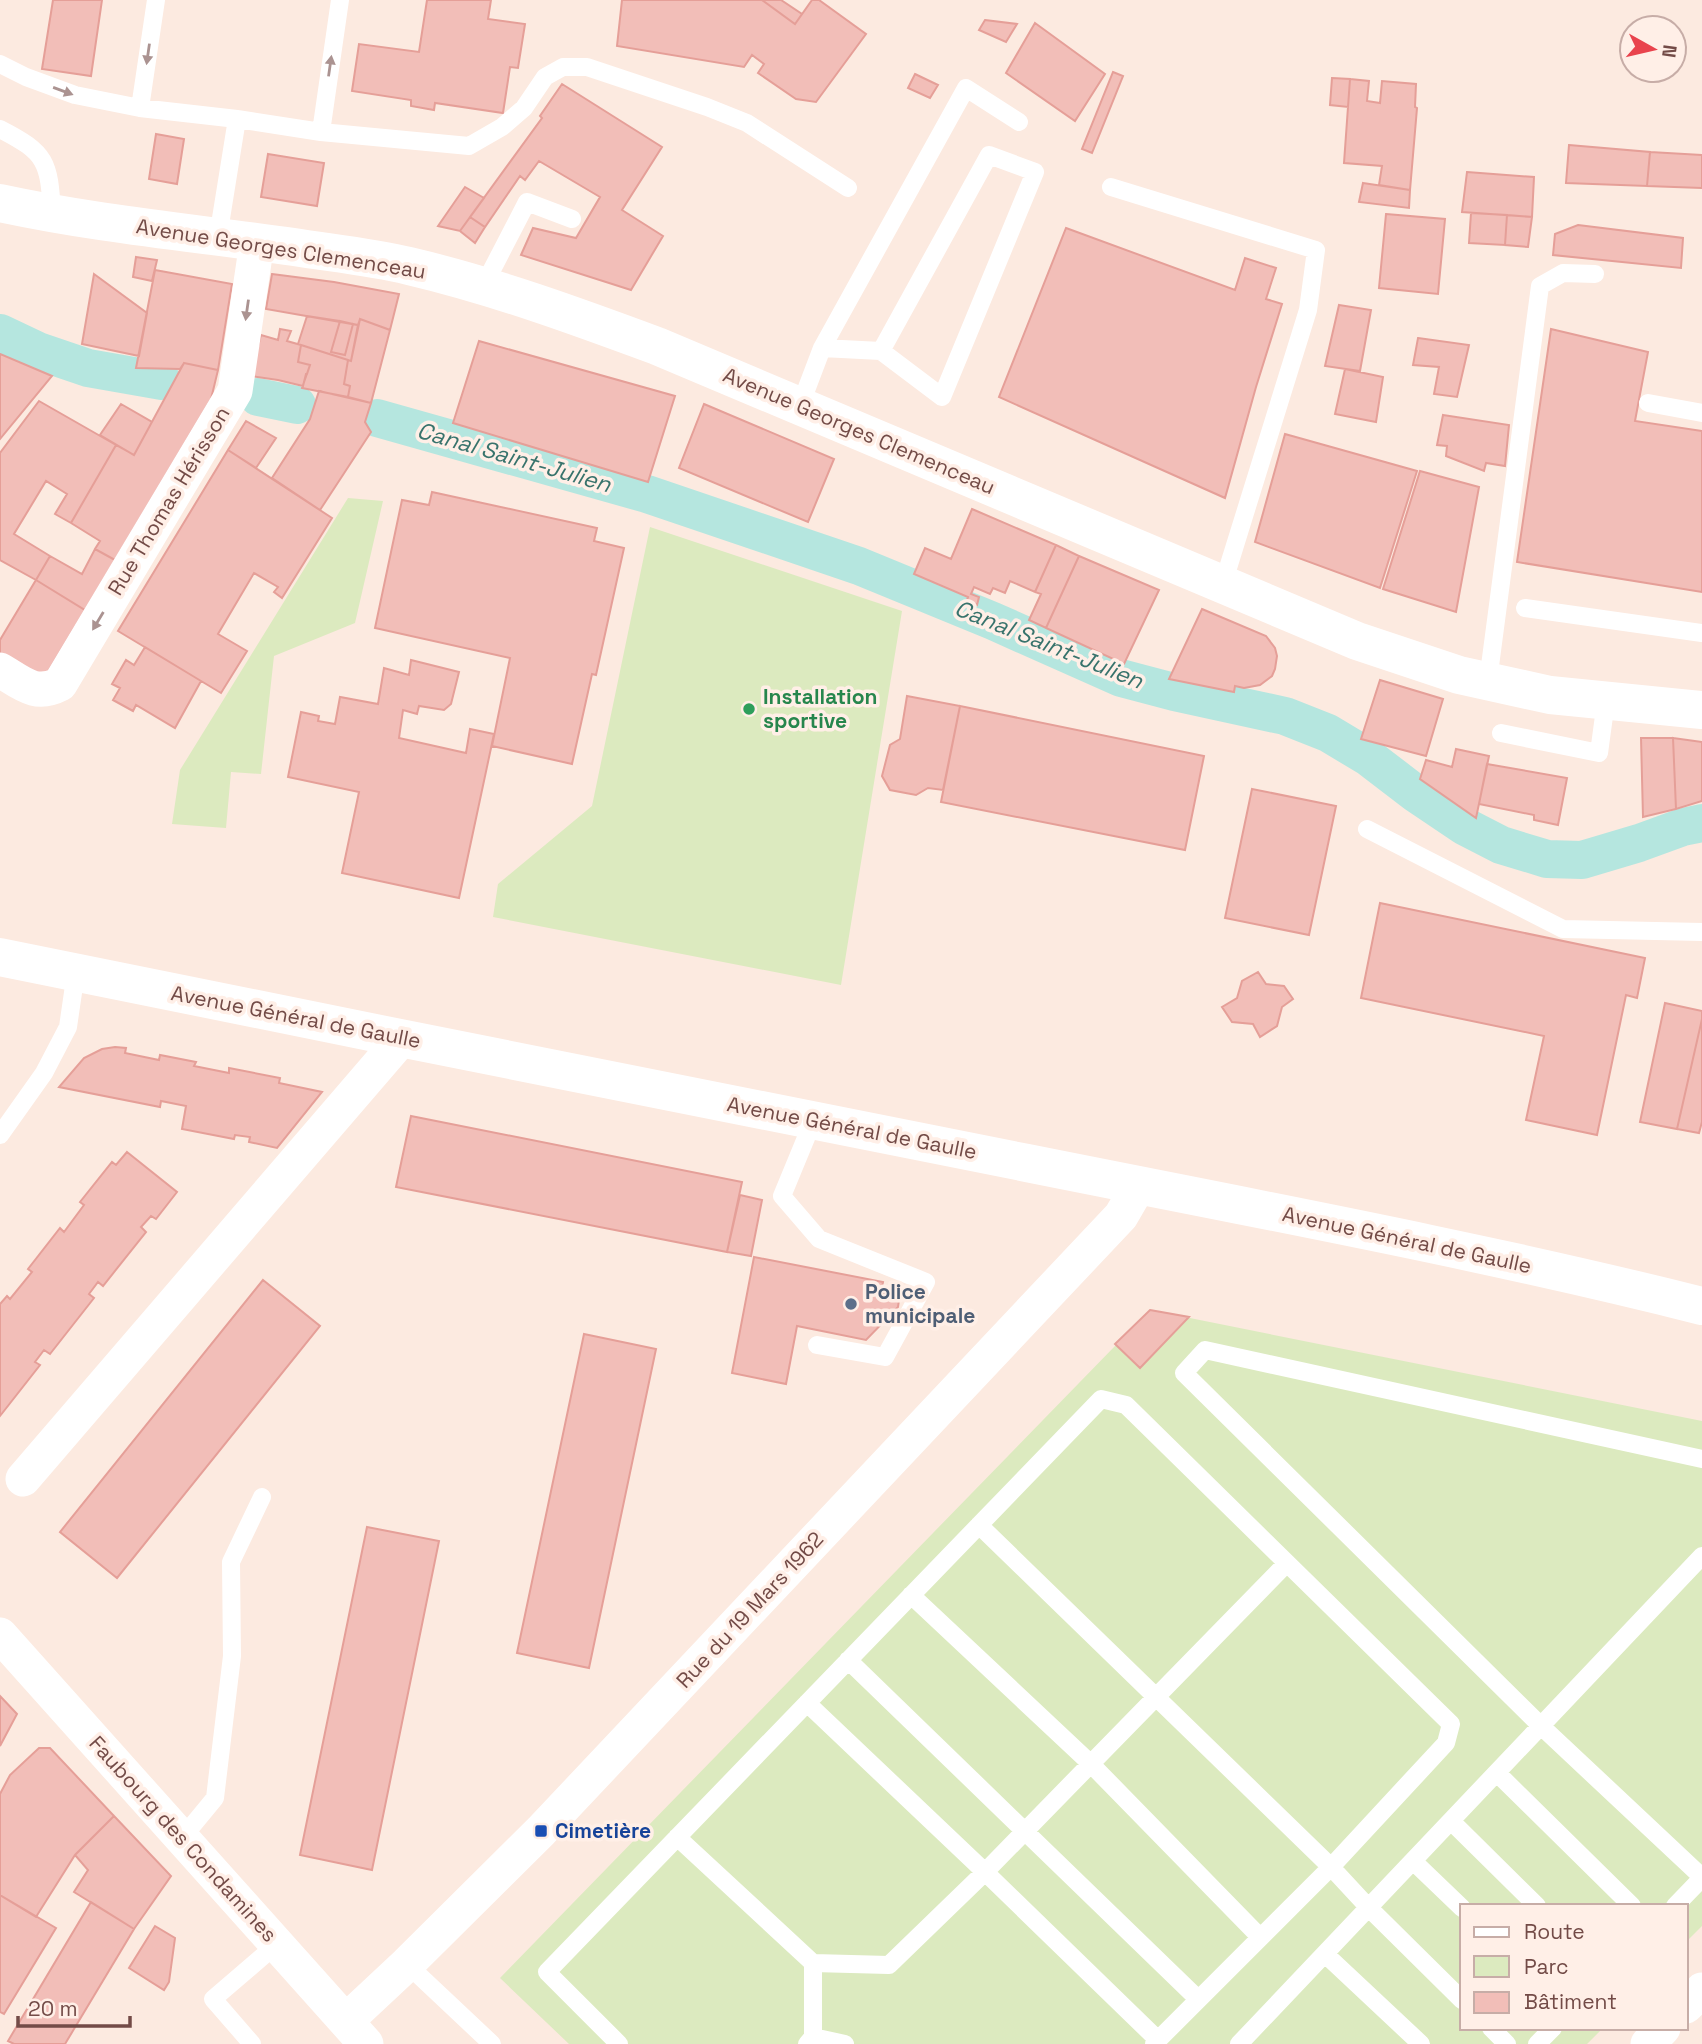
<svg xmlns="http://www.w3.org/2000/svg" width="1702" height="2044" font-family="'Space Grotesk',sans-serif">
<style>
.green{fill:#dceabf}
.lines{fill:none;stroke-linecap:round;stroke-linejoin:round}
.canal{stroke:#b5e6df;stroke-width:38}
.building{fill:#f2beb8;stroke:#e59f98;stroke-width:2}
.lane{stroke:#fff;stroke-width:18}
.street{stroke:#fff;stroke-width:35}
.secondary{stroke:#fff;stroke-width:38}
.oneway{fill:#ab9391}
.leisure-dot{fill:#2e9e5b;stroke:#ffefe7;stroke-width:2.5}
.service-dot{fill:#5c6f8a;stroke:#ffefe7;stroke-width:2.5}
.transit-dot{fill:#1a4fb4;stroke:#ffefe7;stroke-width:2.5}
.labels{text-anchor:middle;stroke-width:7;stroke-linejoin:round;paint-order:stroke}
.street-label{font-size:21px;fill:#734b47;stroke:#ffefe7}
.leisure-label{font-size:21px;font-weight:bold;fill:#27864d;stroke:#ffefe7;text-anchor:start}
.service-label{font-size:21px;font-weight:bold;fill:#4e5e75;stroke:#ffefe7;text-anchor:start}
.transit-label{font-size:21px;font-weight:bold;fill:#164399;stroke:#ffefe7;text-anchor:start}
.water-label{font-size:23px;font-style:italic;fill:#38736c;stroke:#ffefe7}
</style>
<rect width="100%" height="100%" fill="#fceae0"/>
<!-- green -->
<path class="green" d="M348,498L383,501L355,623L274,656L261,774L231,772L226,828L172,824L180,770Z
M650,527L902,611L841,985L493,917L498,884L592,806Z
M1150,1310L1702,1421V1926L1686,1942V1906H1462V2028H1603L1587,2044H569L500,1978Z"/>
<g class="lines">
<!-- canal -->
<path class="canal" d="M0,333L38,351L88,368L162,381
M258,397L297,405
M377,418L647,494L859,566L993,621L1121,678L1174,692L1285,716L1328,733L1368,757L1415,793L1464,826L1501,845L1547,859L1582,860L1639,843L1683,827L1702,823"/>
</g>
<!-- building -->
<path class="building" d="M53,0H102L91,76L42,69Z
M427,0H491L488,19L525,24L518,68L510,67L503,113L435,103L434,110L411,106V100L352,91L359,44L419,52Z
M622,0H762L795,24L812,0H819L866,34L816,102L796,99L758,73L764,64L752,55L744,67L617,46Z
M762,0H781L802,14L795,24Z
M985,20L1017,24L1006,42L979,30Z
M1035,23L1105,74L1075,121L1006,73Z
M1113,72L1123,76L1092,153L1082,149Z
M915,74L938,85L930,98L908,88Z
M1332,78L1350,79L1348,107L1330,105Z
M1350,79L1369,81L1367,101L1380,103L1382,81L1416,84L1415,107L1417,108L1410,190L1379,185L1382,166L1344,163Z
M562,84L662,147L622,210L663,236L631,290L521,255L533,228L576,238L600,197L539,161L525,180L520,176L485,227L470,217L542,118L540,116Z
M156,134L184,139L177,184L149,179Z
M1569,145L1650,152L1647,186L1566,183Z
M1650,152L1702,155V188L1647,186Z
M268,154L324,163L317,206L261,197Z
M1467,172L1534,177L1532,217L1462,212Z
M1363,183L1410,190L1409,208L1359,202Z
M465,187L484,198L460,231L438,226Z
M1471,213L1507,215L1505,245L1469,243Z
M1386,214L1445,219L1438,294L1379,288Z
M1507,215L1532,217L1528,247L1505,245Z
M470,217L485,227L475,243L460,231Z
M1578,225L1683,238L1681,268L1553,255L1555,234Z
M1066,228L1235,290L1245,258L1276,268L1266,299L1282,304L1256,387L1225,498L999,397Z
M136,257L157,260L152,281L133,277Z
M155,270L232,284L218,370L184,363L180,369L136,368Z
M94,274L147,313L139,356L82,344Z
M272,274L334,282L399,294L390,330L360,319L358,325L266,309Z
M1339,305L1371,310L1360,371L1325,366Z
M307,316L340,321L331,352L345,355L353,324L358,325L351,361L298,344Z
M360,319L390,330L371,403L348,397L350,386L344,384L348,360L351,361Z
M340,321L353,324L345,355L331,352Z
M280,329L291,331L287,341L301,345L298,362L310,365L307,374H306L303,386L278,380L250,376L261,335L278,340Z
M1551,329L1648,352L1635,421L1702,431V592L1517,562Z
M1418,338L1469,345L1457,397L1434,394L1439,367L1413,365Z
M479,341L675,396L648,482L453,423Z
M301,345L348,360L344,384L350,386L348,397L302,388L310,365L298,362Z
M0,354L52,376L0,439Z
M184,363L218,370L211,399L115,560L95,549L100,541L71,523L116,445L134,455Z
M1345,369L1383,377L1376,422L1335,414Z
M319,391L371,403L365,422L371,432L320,510L272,478L310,419Z
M39,401L116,445L71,523L55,514L67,494L46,481L14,534L50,556L36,580L0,560V453Z
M121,404L152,422L134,455L100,435Z
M704,404L834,459L808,522L679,468Z
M1443,415L1509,425L1505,466L1486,463L1484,471L1446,456L1447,446L1437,445Z
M246,421L276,438L256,468L228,450Z
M1285,434L1417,471L1380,588L1255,542Z
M228,450L332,518L282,598L274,592L278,587L254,573L218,634L247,651L221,693L118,631Z
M1420,471L1479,487L1456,612L1383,589Z
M432,492L597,528L594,541L624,548L596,675L592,674L572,764L492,746L510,658L375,628L402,500L429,505Z
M972,509L1056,545L1035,592L1010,581L1005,593L993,588L990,594L974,587L971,594L979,597L977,605L967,600L968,597L914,574L925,548L951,559Z
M1056,545L1079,556L1046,628L1029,620L1041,594L1035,592Z
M95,549L115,560L85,610L36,580L50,556L82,574Z
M1079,556L1159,590L1124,664L1046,628Z
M36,580L85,610L43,680L0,654V640Z
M1202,609L1266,636L1275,648L1277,656L1275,669L1272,676L1260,685L1244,688L1235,686L1234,692L1169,679Z
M145,647L201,681L175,728L136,705L133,711L113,700L120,688L112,684L126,660L134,665Z
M411,660L459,672L451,704L444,710L419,706L417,714L403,710L399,738L466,753L470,729L494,734L459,898L342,873L359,792L288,777L301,712L319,716L318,721L335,724L340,697L378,704L384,668L409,675Z
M1380,680L1443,699L1426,756L1361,739Z
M907,696L960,706L943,790L928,788L916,795L890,790L882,776L890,745L900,739Z
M960,706L1204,756L1185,850L941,802Z
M1641,738H1673L1676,809L1643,817Z
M1673,738L1702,742V801L1676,809Z
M1456,749L1489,756L1476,818L1420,779L1426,760L1452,767Z
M1487,764L1567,778L1558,825L1534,820V815L1479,804Z
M1252,789L1336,806L1309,935L1225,918Z
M1380,903L1645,958L1637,998L1626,995L1597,1135L1526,1120L1544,1036L1361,998Z
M1258,972L1266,984L1284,986L1293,999L1282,1007L1277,1026L1260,1037L1253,1024L1232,1022L1222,1007L1237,998L1242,981Z
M1665,1003L1702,1011V1019L1677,1129L1640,1122Z
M1702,1019V1122L1699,1133L1677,1129Z
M115,1047L126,1048L125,1053L159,1060L160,1055L196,1062L194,1066L229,1073V1068L280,1078L279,1083L322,1092L277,1148L249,1142L250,1137L235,1135L234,1139L182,1129L186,1106L161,1101L160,1107L59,1087L84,1058L102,1049Z
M411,1116L742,1182L727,1252L396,1187Z
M127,1152L177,1192L156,1219L151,1216L141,1227L146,1232L103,1286L98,1282L89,1294L94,1298L50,1354L44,1350L35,1362L40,1365L0,1416V1304L7,1296L10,1299L32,1272L28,1269L60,1228L64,1232L84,1205L80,1202L112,1162L116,1165Z
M740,1195L762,1200L751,1256L727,1252Z
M754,1257L883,1282L881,1292L897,1296L899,1300L898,1307L866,1340L797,1326L786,1384L732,1373Z
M263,1280L320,1326L117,1578L60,1532Z
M1150,1310L1189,1317L1140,1368L1115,1344Z
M584,1334L656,1349L589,1668L517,1653Z
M367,1527L439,1541L372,1870L300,1855Z
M0,1696L17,1714L0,1746Z
M39,1748H50L114,1816L75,1855L36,1917L0,1895V1794L10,1775Z
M114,1816L171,1876L134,1929L74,1892L88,1870L75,1855Z
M0,1895L56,1928L4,2014L0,2012Z
M91,1902L134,1929L65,2044H14L8,2041Z
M155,1926L175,1938L169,1982L164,1990L129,1968Z"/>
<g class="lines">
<!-- lane -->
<path class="lane" d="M0,64L26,77L75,95L140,108L237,119L321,132L469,146L502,127L524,108L545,77L563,67H587L707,107L747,123L848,188
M140,108L156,0
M0,129C47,153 49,162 52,213
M321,132L340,0
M1111,187L1316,250L1308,310L1223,584
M218,237L237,119
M483,287L527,202L572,219
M822,348L966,88L1019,122
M1648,403L1702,413
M800,406L822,348L881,351L989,155L1035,172L942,397L881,351
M1525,608L1702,633
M1488,681L1540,286L1563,273L1595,274
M1501,733L1599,753L1606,701
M1367,829L1563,929L1702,932
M813,1121L782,1196L819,1239L926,1282L885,1357L817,1345
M0,1135L44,1073L68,1027L76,972
M1702,1459L1205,1350L1184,1373L1541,1726L1702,1877
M911,1595L1090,1763L1260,1937
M848,1660L1198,1999
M807,1703L985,1872L1158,2040
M1497,1773L1632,1906
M1451,1821L1537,1906
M677,1837L813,1963L889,1965L985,1872L1287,1563
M182,1838L215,1798L232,1656L231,1562L262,1497
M1413,1861L1462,1908
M1675,1906L1702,1878
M1325,1954L1421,2044
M407,1964L492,2044
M1491,2028L1507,2044
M813,2037L845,2044
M252,2044L213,1999L277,1944
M619,2044L547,1972L1101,1399L1126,1405L1451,1724L1446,1743L1331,1867L979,1525
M807,2044L813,2037V1963
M1154,2044L1331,1867L1369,1908L1462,2000
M1239,2044L1702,1556
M1537,2044L1553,2028"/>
<!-- street -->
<path class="street" d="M0,670C22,683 35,697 60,684L235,391L257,242
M23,1479L402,1038
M0,1635L366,2044
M1686,2006L1702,1990
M346,2021L407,1964L541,1831L1121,1216L1139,1185
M1648,2044L1663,2028"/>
<!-- secondary -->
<path class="secondary" d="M0,203C97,224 196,233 294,247C332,253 372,257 409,266C494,286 576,316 657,346L1357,641L1459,675L1550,695L1702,710
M0,957C342,1027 685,1095 1027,1163C1252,1208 1479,1250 1702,1306"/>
</g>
<!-- one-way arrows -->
<defs><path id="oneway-solid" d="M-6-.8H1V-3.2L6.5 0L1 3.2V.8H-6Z" transform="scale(1.75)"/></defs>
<g class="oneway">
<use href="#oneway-solid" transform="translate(148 54) rotate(98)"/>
<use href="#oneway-solid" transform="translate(330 66) rotate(-82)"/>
<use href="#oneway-solid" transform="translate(63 91) rotate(20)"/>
<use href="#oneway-solid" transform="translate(247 310) rotate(98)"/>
<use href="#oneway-solid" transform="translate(98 621) rotate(121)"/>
</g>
<!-- markers -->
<circle class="leisure-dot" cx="749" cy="709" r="7"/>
<circle class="service-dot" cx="851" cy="1304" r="7"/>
<rect class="transit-dot" x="534" y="1824" width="14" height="14" rx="3.5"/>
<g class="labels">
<!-- street labels -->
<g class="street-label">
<text transform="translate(281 249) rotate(9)" y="7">Avenue Georges Clemenceau</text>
<text transform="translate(859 431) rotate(23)" y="7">Avenue Georges Clemenceau</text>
<text transform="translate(169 501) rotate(-59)" y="7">Rue Thomas Hérisson</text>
<text transform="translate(296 1017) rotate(11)" y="7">Avenue Général de Gaulle</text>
<text transform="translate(852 1128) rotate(11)" y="7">Avenue Général de Gaulle</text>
<text transform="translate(1407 1240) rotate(12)" y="7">Avenue Général de Gaulle</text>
<text transform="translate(750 1610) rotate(-47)" y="7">Rue du 19 Mars 1962</text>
<text transform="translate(183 1839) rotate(48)" y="7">Faubourg des Condamines</text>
</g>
<!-- leisure labels -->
<g class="leisure-label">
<text x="763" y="704">Installation<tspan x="763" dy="24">sportive</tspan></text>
</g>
<!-- service labels -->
<g class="service-label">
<text x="865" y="1299">Police<tspan x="865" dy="24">municipale</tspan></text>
</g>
<!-- transit labels -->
<g class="transit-label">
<text x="555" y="1838">Cimetière</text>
</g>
<!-- water labels -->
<g class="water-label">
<text transform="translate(514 457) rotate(16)" y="8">Canal Saint-Julien</text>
<text transform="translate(1049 644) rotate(22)" y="8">Canal Saint-Julien</text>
</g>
</g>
<!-- legend -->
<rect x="1460" y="1904" width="228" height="126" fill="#ffefe7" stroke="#c7ada7" stroke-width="2"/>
<rect x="1474" y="1927" width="35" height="10" fill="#ffffff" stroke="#c7ada7" stroke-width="2"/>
<text x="1524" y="1939" font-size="21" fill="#734b47">Route</text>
<rect x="1474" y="1956" width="35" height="21" fill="#dceabf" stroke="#c7ada7" stroke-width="2"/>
<text x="1524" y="1974" font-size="21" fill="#734b47">Parc</text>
<rect x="1474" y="1992" width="35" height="21" fill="#f2beb8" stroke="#c7ada7" stroke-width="2"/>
<text x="1524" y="2009" font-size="21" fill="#734b47">Bâtiment</text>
<!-- north arrow -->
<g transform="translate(1653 49) rotate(98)"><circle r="33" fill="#ffefe7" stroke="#c7ada7" stroke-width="2"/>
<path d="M0-5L12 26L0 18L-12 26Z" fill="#e9434d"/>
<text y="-10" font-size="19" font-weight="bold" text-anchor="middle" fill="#734b47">N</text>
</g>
<!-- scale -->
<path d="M18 2016v10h112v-10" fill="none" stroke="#734b47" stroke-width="3.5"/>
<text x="28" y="2016" font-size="21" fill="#734b47" stroke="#ffefe7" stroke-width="5" paint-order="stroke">20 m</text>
</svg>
